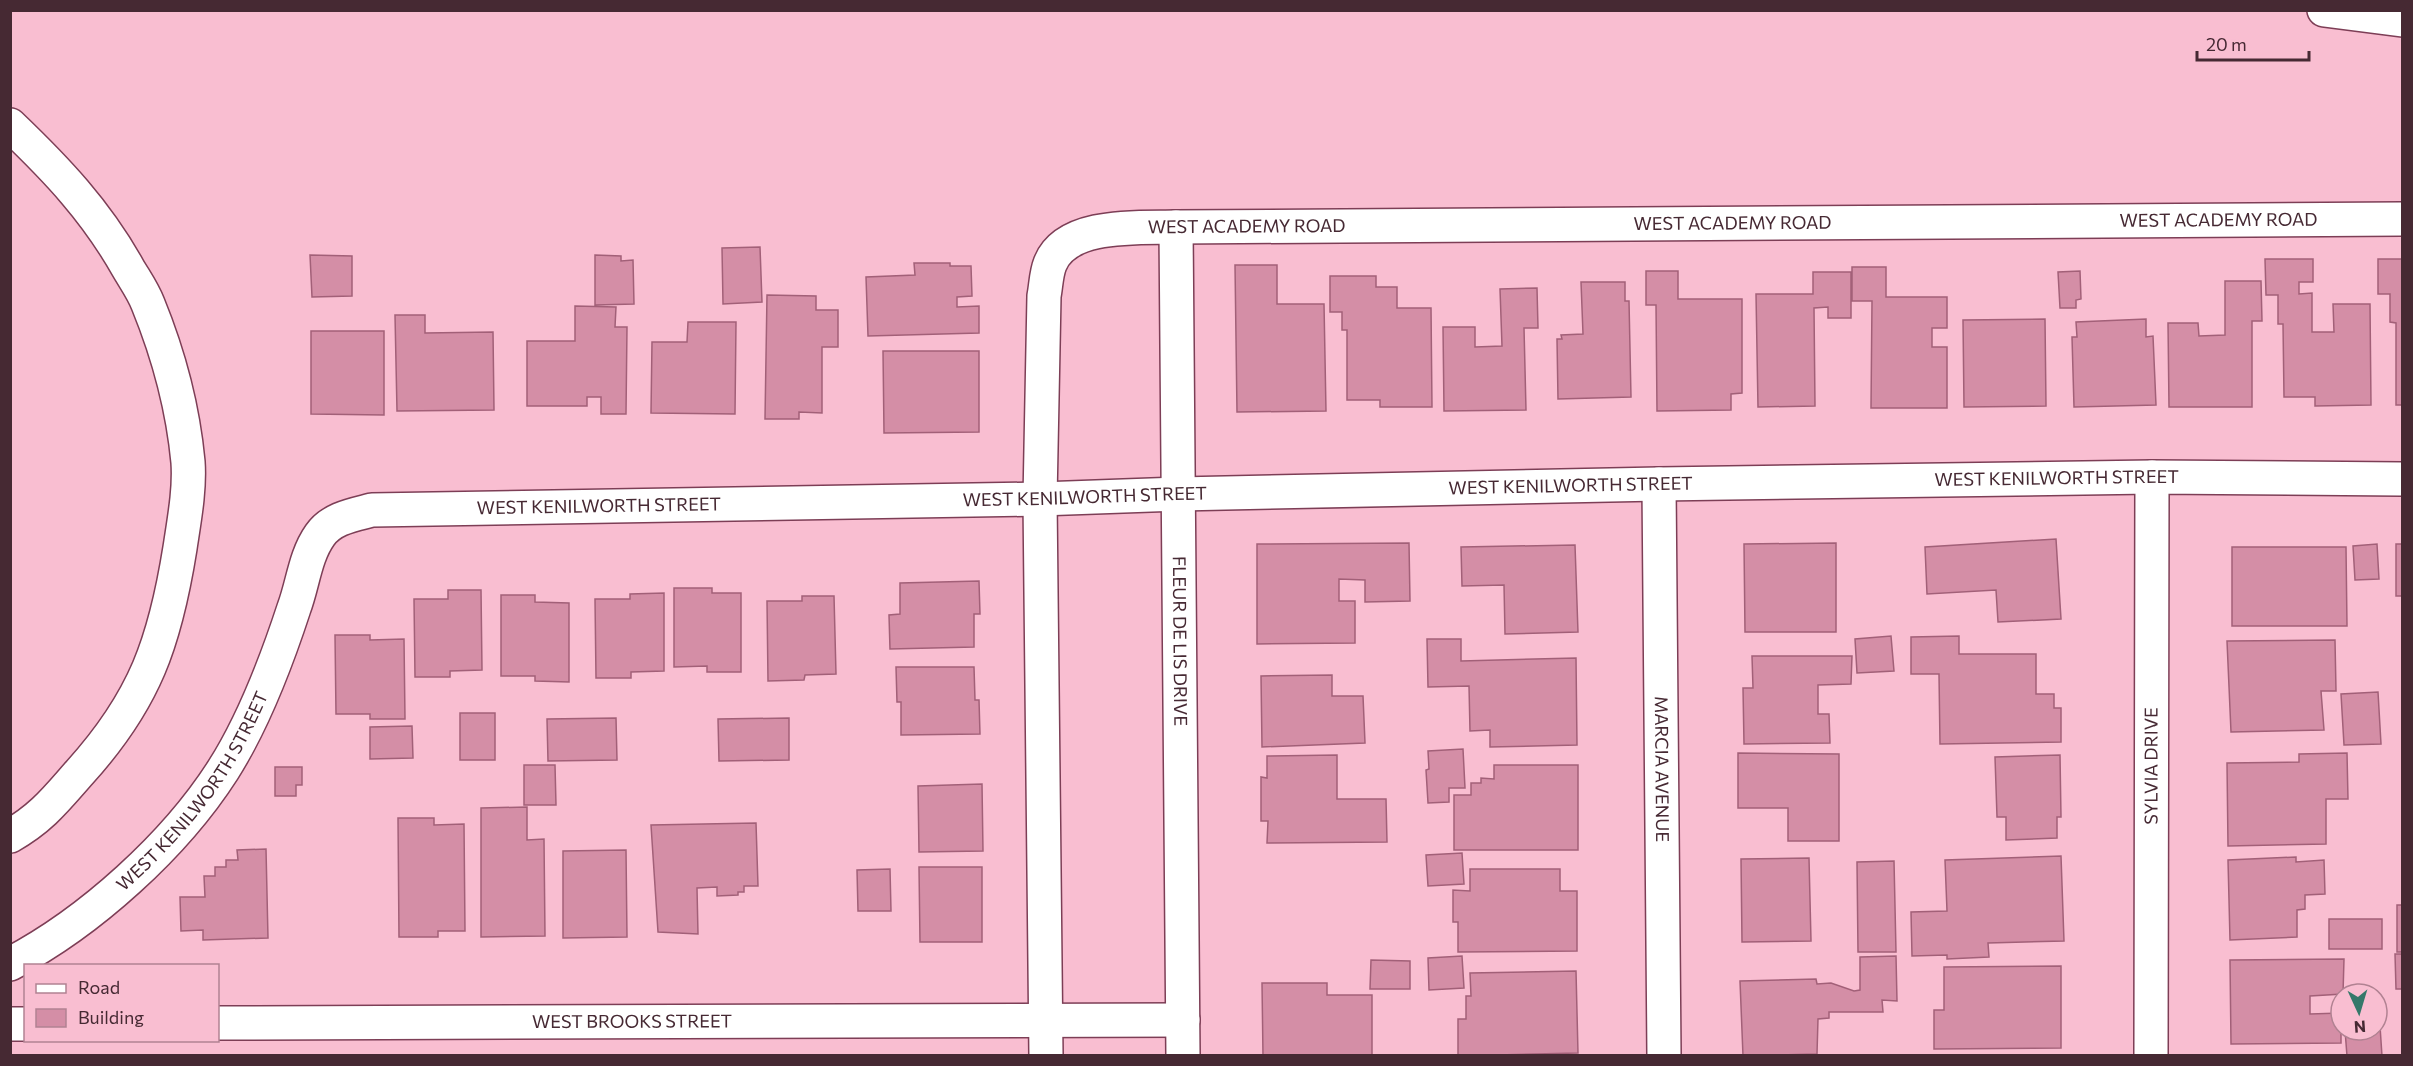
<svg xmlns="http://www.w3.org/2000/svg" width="2413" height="1066" font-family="Commissioner,sans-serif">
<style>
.building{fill:#d48ea6;stroke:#a26078;stroke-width:1.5}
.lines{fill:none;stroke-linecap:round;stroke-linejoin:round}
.street-casing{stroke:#7d3e56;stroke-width:36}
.highway-casing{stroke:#7d3e56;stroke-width:36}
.street{stroke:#fff;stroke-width:33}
.highway{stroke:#fff;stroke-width:33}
.labels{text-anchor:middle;stroke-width:6;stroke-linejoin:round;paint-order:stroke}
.street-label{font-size:18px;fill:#462933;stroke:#f9bed1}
</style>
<rect width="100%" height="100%" fill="#f9bed1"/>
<!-- building -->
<path class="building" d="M760,247L762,302L723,304L722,248Z
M310,255L352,256V296L312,297Z
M595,255L621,256V261L633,260L634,304L595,305Z
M2265,259H2313V282H2299V294L2312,293V332H2334L2333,304H2370L2371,405L2315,406V397H2284L2283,324H2278V295H2266Z
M2378,259H2402V405H2396V323L2390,322V294H2378Z
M914,263H950V266H971L972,296L957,297V307L979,306V333L868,336L866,277L915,275Z
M1235,265H1277V304H1324L1326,411L1237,412Z
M1852,267H1886V297H1947V328H1932V347H1947V408H1871L1872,301H1852Z
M1646,271H1678V299H1742V393L1731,394V410L1657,411L1656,305H1646Z
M2080,271L2081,299L2076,300V308H2060L2058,272Z
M1813,272H1851V318H1828V307L1814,308L1815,406L1758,407L1756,294H1813Z
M1330,276H1376V287H1397V308H1431L1432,407H1380V400H1347V330H1342V312H1330Z
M2225,281H2261L2262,321H2252V407H2169L2168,323H2198L2199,336L2225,335Z
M1581,282H1625V301H1629L1631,397L1558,399L1557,339H1562L1561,335L1583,334Z
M1537,288L1538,328H1524L1526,410L1444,411L1443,327H1475V347L1502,346L1500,289Z
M767,295L816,296V310H838V347H822V413L799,412V419H765Z
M575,306L616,307L615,327H627L626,414H601V397H587V406H527V341H575Z
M395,315H425V333L493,332L494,410L397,411Z
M2045,319L2046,406L1964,407L1963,320Z
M2146,319V337L2153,336L2156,405L2074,407L2072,337H2077L2076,322Z
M688,322H736L735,414L651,413L652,342H687Z
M311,331H384V415L311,414Z
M883,351H979V432L884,433Z
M2056,539L2061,619L1998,622L1996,590L1927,594L1925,547Z
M1409,543L1410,601L1365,602V580L1339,579V601H1355V643L1257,644V544Z
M1836,543V632H1745L1744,544Z
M2377,544L2379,579L2355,580L2353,546Z
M2396,544H2402V596H2396Z
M1575,545L1578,632L1505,634L1504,585L1462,586L1461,547Z
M2232,547H2346L2347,626H2232Z
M979,581L980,614H974V647L890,649L889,615L900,614V583Z
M674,588H712V593H741V672H707V666L674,667Z
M448,590H481L482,670L450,671V677H415L414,599H448Z
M664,593V671L631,672V678H596L595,599H630V594Z
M501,595H535V602L569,603V682L535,681V676H501Z
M802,596H834L836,674L805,675L804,680L768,681L767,601H802Z
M335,635H370V640L404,639L405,719H370V714H336Z
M1891,636L1894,671L1857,673L1855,639Z
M1959,636V654H2036V694H2054V708H2061V742L1940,744L1939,674H1911V637Z
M1427,639H1461V661L1576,658L1577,745L1490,747V730L1470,731L1469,686L1428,687Z
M2335,640L2336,691H2321L2324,730L2231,732L2227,641Z
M1752,656H1852L1851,684L1818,685V714H1829L1830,743L1744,744L1743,688H1753Z
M896,667H974L975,700H979L980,734L901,735V702H897Z
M1332,675V696H1363L1365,743L1262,747L1261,676Z
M2378,692L2381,744L2344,745L2341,694Z
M460,713H495V760H460Z
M616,718L617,760L548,761L547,719Z
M789,718V760L719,761L718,719Z
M412,726L413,758L370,759V727Z
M1463,749L1465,788H1449V802L1428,803L1426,770L1429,769L1428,751Z
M1738,753L1839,754V841H1788V808H1738Z
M2347,753L2348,799H2326V844L2228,846L2227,763L2299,762V754Z
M1337,755V799H1386L1387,842L1267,843L1268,821H1261V777L1267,778V756Z
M2060,755L2061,817H2057V838L2006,840V817H1997L1995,757Z
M524,765H555L556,805H524Z
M1494,765H1578V850H1454V795H1471V783H1481V778L1494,779Z
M275,767H302V785H296V796H275Z
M982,784L983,851L919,852L918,786Z
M527,807V840L544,839L545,936L481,937V808Z
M398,818H434V825L464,824L465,931H438V937H399Z
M756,823L758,886H744V892H738V895L717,896V887L697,888L698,934L658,932L651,825Z
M266,849L268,938L203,940V930L181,931L180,897H205L204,876H215V867H226V860H238L237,850Z
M626,850L627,937L563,938V851Z
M1462,853L1464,884L1428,886L1426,855Z
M2061,856L2064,941L1988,943L1989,957L1947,959V955L1912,956L1911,912L1947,911L1945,860Z
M2296,857V862L2324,860L2325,894L2305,895V909L2297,910V937L2230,940L2228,860Z
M1809,858L1811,941L1742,942L1741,859Z
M1894,861L1896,952H1858L1857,862Z
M919,867H982V942H920Z
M890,869L891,911H858L857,870Z
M1470,869H1560V891H1577V951L1458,952V922H1453V890L1470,891Z
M2397,905H2402V952H2397Z
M2329,919H2382V949H2329Z
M2395,954H2402V989H2396Z
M1462,956L1464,988L1429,990L1428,958Z
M1896,956L1897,1001L1882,1000L1883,1012H1829V1018L1818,1019L1817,1054L1743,1056L1740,981L1816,979L1817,984L1831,983L1854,991L1860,990V957Z
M2344,959L2343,994L2310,996V1014L2341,1013V1043L2231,1044L2230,960Z
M1371,960L1410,961V989H1370Z
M2061,966V1048L1934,1049V1010H1944V967Z
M1576,971L1578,1053L1458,1056V1019H1466V996H1471L1470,973Z
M1262,983H1327V995H1372V1055L1263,1056Z
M2377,1026H2380L2382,1056H2347L2345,1030H2377Z"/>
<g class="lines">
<defs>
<g id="street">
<path id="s1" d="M1176,227L1183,1056"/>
<path id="s2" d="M1659,484L1664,1056"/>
<path id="s3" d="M10,964C90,922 175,845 223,770C253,723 277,660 294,608C303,584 305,556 320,535C332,518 353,515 372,510L1040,499L1179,494L1659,484L2152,477L2402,479"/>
<path id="s4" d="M218,1023L1183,1020"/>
<path d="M10,1024H26"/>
<path id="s5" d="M1046,1056L1040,499L1044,296C1046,286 1046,274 1050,264C1066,222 1140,228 1176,227L2402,219"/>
<path id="s6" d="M2151,1056L2152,477"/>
</g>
<path id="highway" d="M2324,10L2402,20
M10,125C57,170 96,211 128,268C135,280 143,291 148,304C168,353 183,409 188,462C190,490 184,521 180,548C165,642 145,700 80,772C57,798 42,818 10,836"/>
</defs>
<!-- street casing -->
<use href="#street" class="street-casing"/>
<!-- highway casing -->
<use href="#highway" class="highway-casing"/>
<!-- street -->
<use href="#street" class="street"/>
<!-- highway -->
<use href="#highway" class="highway"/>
</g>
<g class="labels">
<!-- street labels -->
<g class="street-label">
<text dy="6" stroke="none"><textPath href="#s5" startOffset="1974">WEST ACADEMY ROAD</textPath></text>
<text dy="6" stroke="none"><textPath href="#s5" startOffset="1488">WEST ACADEMY ROAD</textPath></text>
<text dy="6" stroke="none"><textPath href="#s5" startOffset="1002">WEST ACADEMY ROAD</textPath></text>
<text dy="6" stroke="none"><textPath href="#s3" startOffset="2290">WEST KENILWORTH STREET</textPath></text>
<text dy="6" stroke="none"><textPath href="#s3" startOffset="1804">WEST KENILWORTH STREET</textPath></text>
<text dy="6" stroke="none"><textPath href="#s3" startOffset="1318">WEST KENILWORTH STREET</textPath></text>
<text dy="6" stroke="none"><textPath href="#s3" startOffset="832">WEST KENILWORTH STREET</textPath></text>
<text dy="6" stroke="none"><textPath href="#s1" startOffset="414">FLEUR DE LIS DRIVE</textPath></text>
<text dy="6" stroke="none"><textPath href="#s6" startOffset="290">SYLVIA DRIVE</textPath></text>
<text dy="6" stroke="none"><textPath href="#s2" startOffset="285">MARCIA AVENUE</textPath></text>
<text dy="6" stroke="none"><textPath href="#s3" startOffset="256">WEST KENILWORTH STREET</textPath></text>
<text dy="6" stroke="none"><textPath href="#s4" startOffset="414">WEST BROOKS STREET</textPath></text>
</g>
</g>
<!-- border -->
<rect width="2413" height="1066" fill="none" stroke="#462933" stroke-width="24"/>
<!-- legend -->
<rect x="24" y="964" width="195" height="78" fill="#f9bed1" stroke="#b18292" stroke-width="1.5"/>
<rect x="36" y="984" width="30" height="9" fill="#ffffff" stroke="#b18292" stroke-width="1.5"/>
<text x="78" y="994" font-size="18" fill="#462933">Road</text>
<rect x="36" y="1009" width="30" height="18" fill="#d48ea6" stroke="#b18292" stroke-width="1.5"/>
<text x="78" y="1024" font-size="18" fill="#462933">Building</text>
<!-- north arrow -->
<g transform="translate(2359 1012) rotate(176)"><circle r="28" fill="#f9bed1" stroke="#b18292" stroke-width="1.5"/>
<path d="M0-4.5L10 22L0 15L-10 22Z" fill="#35786a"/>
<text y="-9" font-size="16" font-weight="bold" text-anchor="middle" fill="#462933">N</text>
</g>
<!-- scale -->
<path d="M2197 51v9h112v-9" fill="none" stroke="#462933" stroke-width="3"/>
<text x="2206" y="51" font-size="18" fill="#462933" stroke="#f9bed1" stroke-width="4.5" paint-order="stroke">20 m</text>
</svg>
